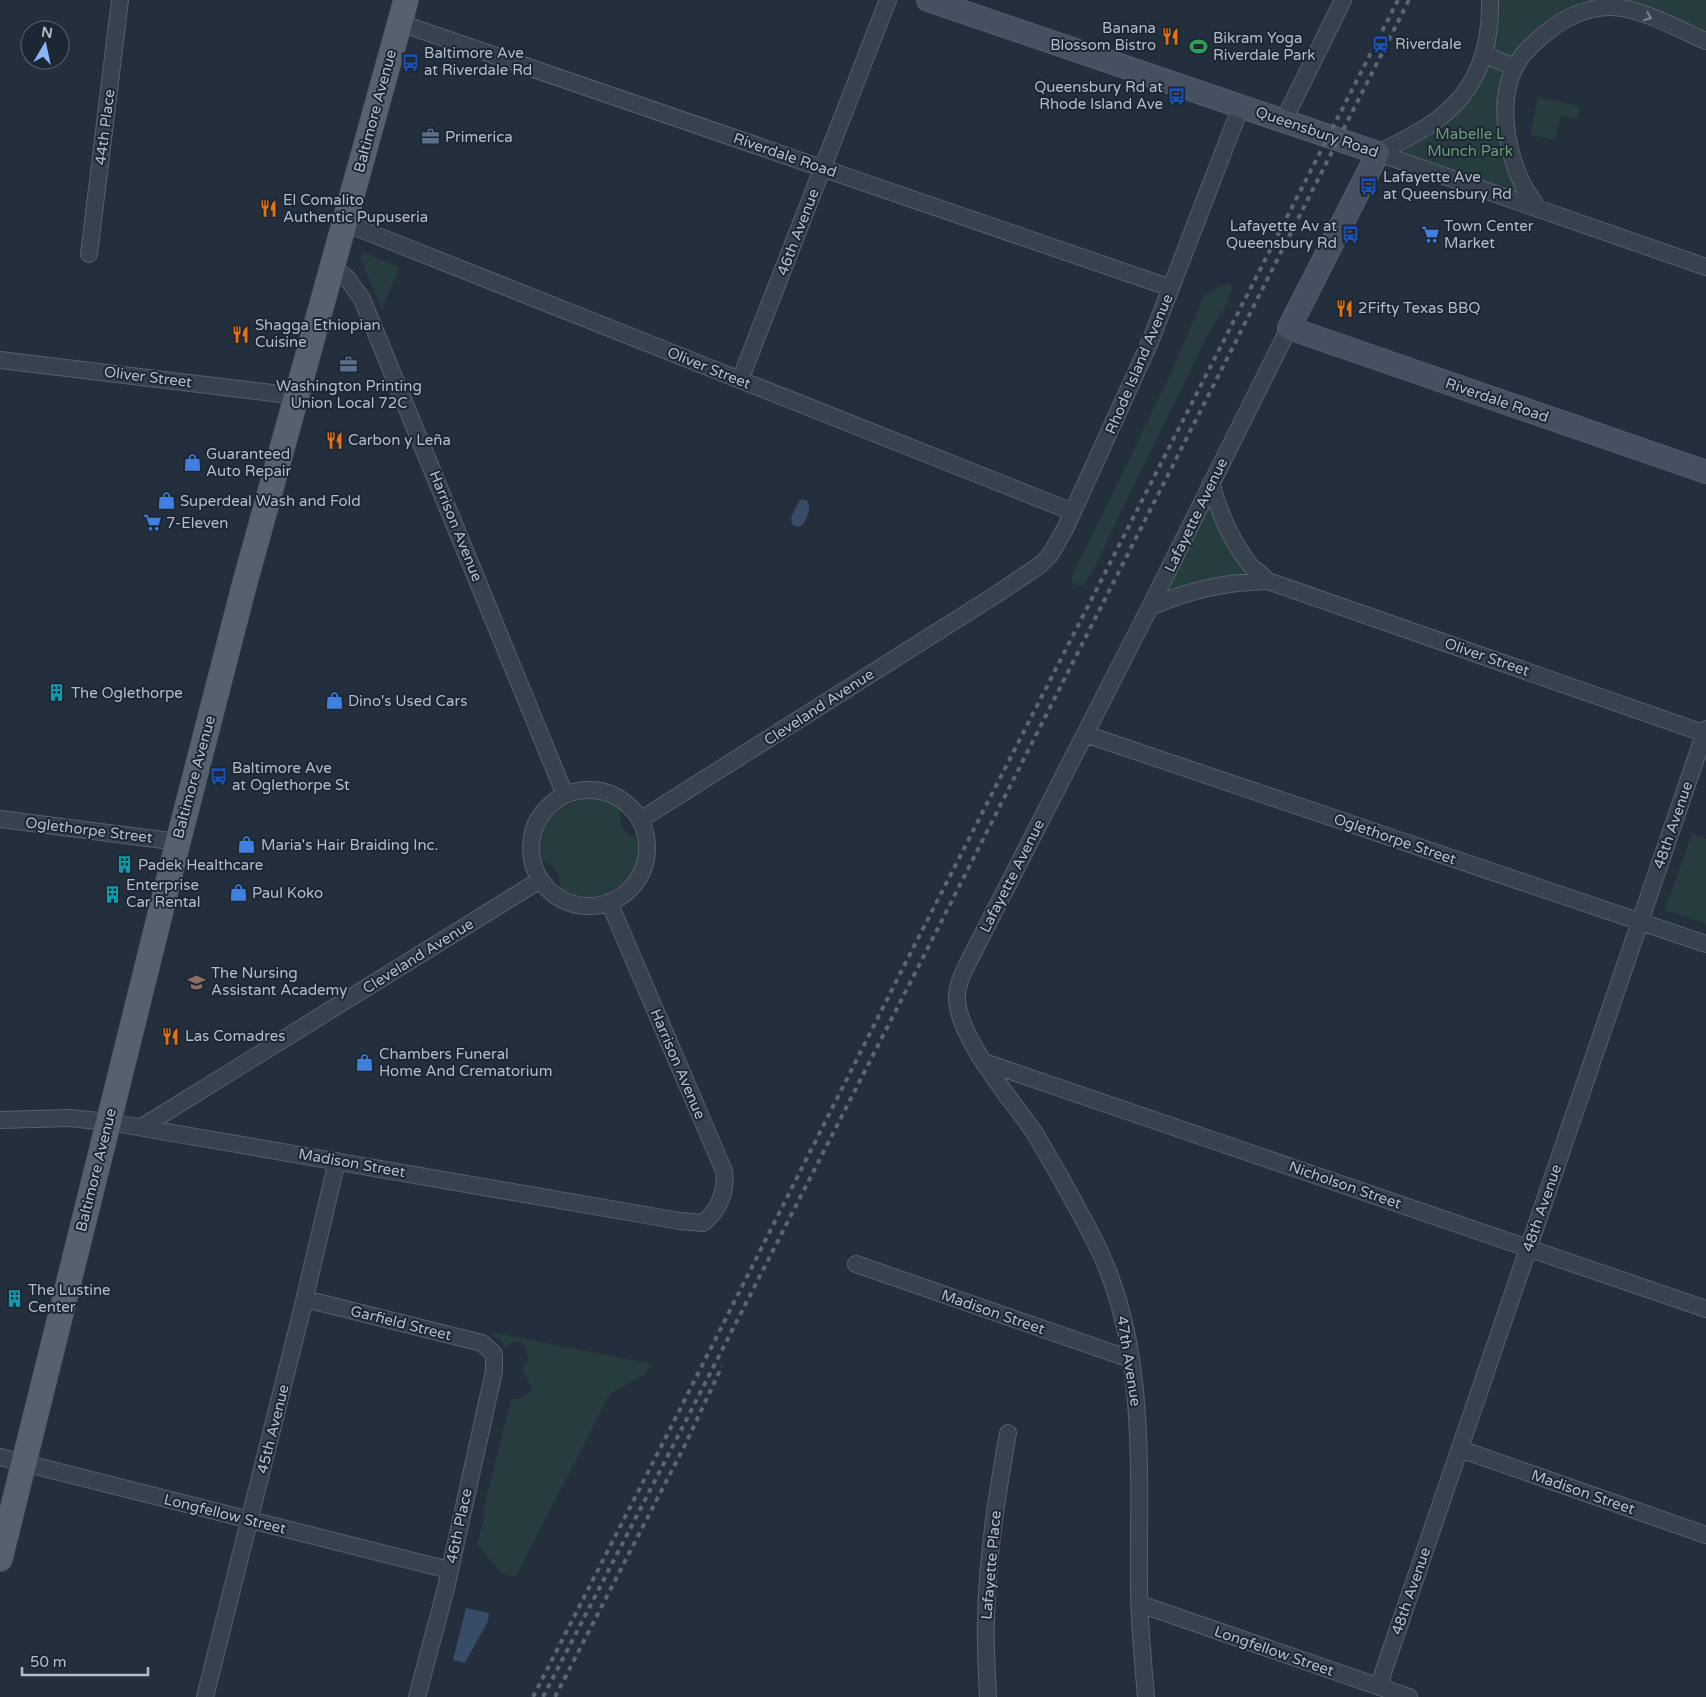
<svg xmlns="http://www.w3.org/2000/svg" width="1706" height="1697" font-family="'Varela Round',sans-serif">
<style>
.green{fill:#263c3f}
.water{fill:#394c67}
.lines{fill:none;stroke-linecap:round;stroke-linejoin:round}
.street-casing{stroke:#565f6c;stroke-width:18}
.secondary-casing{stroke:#565f6c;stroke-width:24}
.primary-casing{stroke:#414a57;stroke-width:26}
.street{stroke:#38414e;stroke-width:16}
.secondary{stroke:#465061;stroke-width:22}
.primary{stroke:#56606e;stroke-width:25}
.rail{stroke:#5a6575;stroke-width:4;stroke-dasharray:5 5;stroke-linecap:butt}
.oneway{stroke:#7c8592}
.labels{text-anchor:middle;stroke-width:4;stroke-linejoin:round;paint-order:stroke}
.poi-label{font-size:15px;fill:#b4bcc9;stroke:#1d2633;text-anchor:start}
.street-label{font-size:15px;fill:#b4bcc9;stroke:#1d2633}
.park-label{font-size:15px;fill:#6b9a76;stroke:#1d2633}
</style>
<rect width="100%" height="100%" fill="#242f3e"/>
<!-- green -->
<path class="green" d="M1491,0H1585L1577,3L1593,9L1528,48L1506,113L1537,208L1379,153L1424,129L1472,83Z
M1623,0H1706V32L1634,2Z
M1538,97L1580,106L1577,119L1561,116L1555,140L1530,135Z
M363,252L399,267L382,310L360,258Z
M1228,284L1233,288L1225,307L1207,336L1093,570L1084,585L1076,586L1071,579L1075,569L1165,386L1204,296L1218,287Z
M1211,483L1219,510L1267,580L1150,607Z
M591,798L608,801L621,809C618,828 626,836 642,842C642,854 642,866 635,876C622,896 596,907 573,899C569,897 564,893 560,891C561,875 556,865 541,860C540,854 539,846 540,840C545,813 566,803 591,798Z
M1692,834L1706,839V924L1665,910Z
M489,1332L652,1364L644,1375L614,1391L607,1399L516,1577L501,1573L477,1543L485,1516L482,1515L511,1399L522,1398L532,1390L522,1368L528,1361C528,1345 520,1335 505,1348L502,1342Z"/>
<!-- water -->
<path class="water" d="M800,500H806C813,508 807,516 803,525L797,527L792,524L791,517Z
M466,1608L489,1613L488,1621L465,1663L453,1660Z"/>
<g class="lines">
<defs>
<path id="street" d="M400,23L1171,288
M1484,55L1515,67
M1284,120L1343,0
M1378,153L1706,267
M1378,153C1398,143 1420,133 1438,119C1478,89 1491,48 1490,0
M1538,209C1533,200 1526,192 1522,183C1506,149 1497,99 1516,65C1524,51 1535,42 1547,32C1564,18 1587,7 1610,7C1637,6 1680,30 1706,41
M345,223L1073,512
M89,254L120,0
M332,266L347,278L362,299L565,795
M0,360L297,396
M740,380L888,0
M1211,483C1219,512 1231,541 1250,565C1255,570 1262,575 1268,581L1706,734
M1150,607C1190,590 1225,582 1268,581
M1085,734L1706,944
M531 848a58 58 0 1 1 116 0a58 58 0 1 1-116 0Z
M0,819L178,842
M640,820L997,594L1040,565L1050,555L1065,529L1150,342L1241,106
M984,1062L1706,1309
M0,1120L69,1118L109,1122L680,1221L703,1223C719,1210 727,1191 724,1171L609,902
M142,1127L540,880
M856,1264L1130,1359
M305,1299L482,1343L494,1354V1371L446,1588L417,1697
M1460,1449L1706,1535
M0,1457L449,1570
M1140,1604L1409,1697
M1379,1687L1384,1670L1706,729
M205,1697L301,1314L337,1161
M988,1697C987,1671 985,1646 986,1620C987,1557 997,1495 1008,1433
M1146,1697C1143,1660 1139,1623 1139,1586C1138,1475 1148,1353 1099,1250C1087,1224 1072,1199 1058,1173C1050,1160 1042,1145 1034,1132C1010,1097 960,1041 957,1000C956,984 965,969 972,955L1150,607L1289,328"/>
<path id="secondary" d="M928,0L1378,153L1289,328L1706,472"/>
<path id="primary" d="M0,1559L178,842L244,586L406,0"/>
</defs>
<!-- street casing -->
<use href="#street" class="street-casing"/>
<!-- secondary casing -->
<use href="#secondary" class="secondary-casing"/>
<!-- primary casing -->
<use href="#primary" class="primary-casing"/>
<!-- street -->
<use href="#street" class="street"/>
<!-- secondary -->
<use href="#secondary" class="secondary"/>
<!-- primary -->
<use href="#primary" class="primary"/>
<!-- rail -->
<path class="rail" d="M533,1697L668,1433L907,960L1398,0
M543,1697L677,1438L934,936L1409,0
M555,1697L686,1443L722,1366"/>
</g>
<!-- one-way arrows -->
<defs><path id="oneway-chevron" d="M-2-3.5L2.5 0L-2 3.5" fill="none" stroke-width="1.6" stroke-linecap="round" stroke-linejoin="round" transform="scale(1.25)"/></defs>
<use class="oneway" href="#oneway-chevron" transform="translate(1648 17) rotate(22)"/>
<!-- icons -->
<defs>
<symbol id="restaurant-bare" viewBox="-9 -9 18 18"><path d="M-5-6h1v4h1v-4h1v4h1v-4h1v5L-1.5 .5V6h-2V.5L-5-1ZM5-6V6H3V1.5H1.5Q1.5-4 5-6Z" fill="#e8710a" stroke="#1d2633" stroke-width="2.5" paint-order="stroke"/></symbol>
<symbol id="station-bare" viewBox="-9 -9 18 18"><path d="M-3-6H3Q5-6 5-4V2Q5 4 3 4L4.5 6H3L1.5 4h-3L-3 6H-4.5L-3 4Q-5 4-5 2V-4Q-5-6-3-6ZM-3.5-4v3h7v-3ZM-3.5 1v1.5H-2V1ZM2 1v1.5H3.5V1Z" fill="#1a4fb4" stroke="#1d2633" stroke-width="2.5" paint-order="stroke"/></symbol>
<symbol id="stadium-bare" viewBox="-9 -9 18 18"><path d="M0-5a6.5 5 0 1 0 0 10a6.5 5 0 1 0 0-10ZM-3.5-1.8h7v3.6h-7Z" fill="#2e9e5b" stroke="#1d2633" stroke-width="2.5" paint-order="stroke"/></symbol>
<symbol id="bus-bare" viewBox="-9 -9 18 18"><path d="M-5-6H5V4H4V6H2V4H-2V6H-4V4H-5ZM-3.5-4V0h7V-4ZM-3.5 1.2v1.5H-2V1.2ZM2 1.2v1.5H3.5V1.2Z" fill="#1a4fb4" stroke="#1d2633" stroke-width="2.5" paint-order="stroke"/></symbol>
<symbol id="office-bare" viewBox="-9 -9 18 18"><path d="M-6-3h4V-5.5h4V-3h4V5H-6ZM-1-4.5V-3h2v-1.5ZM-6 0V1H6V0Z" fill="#5c6f8a" stroke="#1d2633" stroke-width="2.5" paint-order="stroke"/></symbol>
<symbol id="supermarket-bare" viewBox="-9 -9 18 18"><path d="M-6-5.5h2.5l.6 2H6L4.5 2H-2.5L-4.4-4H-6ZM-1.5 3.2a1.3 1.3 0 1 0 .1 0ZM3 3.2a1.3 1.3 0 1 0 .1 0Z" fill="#3f7fe0" stroke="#1d2633" stroke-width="2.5" paint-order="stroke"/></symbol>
<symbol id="shop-bare" viewBox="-9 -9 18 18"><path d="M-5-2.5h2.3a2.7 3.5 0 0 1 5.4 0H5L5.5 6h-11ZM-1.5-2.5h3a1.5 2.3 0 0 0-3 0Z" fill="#3f7fe0" stroke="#1d2633" stroke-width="2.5" paint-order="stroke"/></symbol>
<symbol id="building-bare" viewBox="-9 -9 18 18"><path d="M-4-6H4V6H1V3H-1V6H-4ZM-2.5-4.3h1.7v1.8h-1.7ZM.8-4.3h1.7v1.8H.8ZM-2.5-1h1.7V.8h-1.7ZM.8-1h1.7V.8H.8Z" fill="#0f9aa8" stroke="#1d2633" stroke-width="2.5" paint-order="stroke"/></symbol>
<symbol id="school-bare" viewBox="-9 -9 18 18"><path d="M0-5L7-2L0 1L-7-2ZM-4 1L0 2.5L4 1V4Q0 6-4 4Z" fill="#8d6e63" stroke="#1d2633" stroke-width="2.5" paint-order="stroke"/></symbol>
</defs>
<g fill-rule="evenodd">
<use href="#restaurant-bare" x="1158" y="24" width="25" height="25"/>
<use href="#station-bare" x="1368" y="32" width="25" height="25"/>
<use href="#stadium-bare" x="1186" y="34" width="25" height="25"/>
<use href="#bus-bare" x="398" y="50" width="25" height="25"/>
<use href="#bus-bare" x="1164" y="84" width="25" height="25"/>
<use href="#office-bare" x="418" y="124" width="25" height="25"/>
<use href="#bus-bare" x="1356" y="174" width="25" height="25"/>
<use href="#restaurant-bare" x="256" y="196" width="25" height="25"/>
<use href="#bus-bare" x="1338" y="222" width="25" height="25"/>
<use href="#supermarket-bare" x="1418" y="222" width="25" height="25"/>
<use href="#restaurant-bare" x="1332" y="296" width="25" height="25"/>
<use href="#restaurant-bare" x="228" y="322" width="25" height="25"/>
<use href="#office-bare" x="336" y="352" width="25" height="25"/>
<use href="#restaurant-bare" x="322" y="428" width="25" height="25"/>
<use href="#shop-bare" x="180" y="450" width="25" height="25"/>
<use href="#shop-bare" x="154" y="488" width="25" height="25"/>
<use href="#supermarket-bare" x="140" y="510" width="25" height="25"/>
<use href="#building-bare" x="44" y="680" width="25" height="25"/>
<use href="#shop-bare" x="322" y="688" width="25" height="25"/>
<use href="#bus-bare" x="206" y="764" width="25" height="25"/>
<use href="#shop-bare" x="234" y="832" width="25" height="25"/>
<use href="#building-bare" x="112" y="852" width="25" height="25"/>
<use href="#shop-bare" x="226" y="880" width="25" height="25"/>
<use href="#building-bare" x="100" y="882" width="25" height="25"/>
<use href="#school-bare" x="184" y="970" width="25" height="25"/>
<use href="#restaurant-bare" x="158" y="1024" width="25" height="25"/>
<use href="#shop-bare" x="352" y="1050" width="25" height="25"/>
<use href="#building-bare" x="2" y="1286" width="25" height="25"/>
</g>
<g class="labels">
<!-- poi labels -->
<g class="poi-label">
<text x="1156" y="33" text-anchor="end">Banana<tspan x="1156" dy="17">Blossom Bistro</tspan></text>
<text x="1213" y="43">Bikram Yoga<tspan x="1213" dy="17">Riverdale Park</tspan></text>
<text x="1395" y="49">Riverdale</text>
<text x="424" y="58">Baltimore Ave<tspan x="424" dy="17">at Riverdale Rd</tspan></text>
<text x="1163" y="92" text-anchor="end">Queensbury Rd at<tspan x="1163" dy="17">Rhode Island Ave</tspan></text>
<text x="445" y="142">Primerica</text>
<text x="1383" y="182">Lafayette Ave<tspan x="1383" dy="17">at Queensbury Rd</tspan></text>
<text x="283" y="205">El Comalito<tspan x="283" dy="17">Authentic Pupuseria</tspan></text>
<text x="1337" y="231" text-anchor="end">Lafayette Av at<tspan x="1337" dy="17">Queensbury Rd</tspan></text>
<text x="1444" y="231">Town Center<tspan x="1444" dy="17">Market</tspan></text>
<text x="1358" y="313">2Fifty Texas BBQ</text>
<text x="255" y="330">Shagga Ethiopian<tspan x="255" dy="17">Cuisine</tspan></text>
<text x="349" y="391" text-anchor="middle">Washington Printing<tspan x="349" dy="17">Union Local 72C</tspan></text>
<text x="348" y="445">Carbon y Leña</text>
<text x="206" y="459">Guaranteed<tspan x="206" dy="17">Auto Repair</tspan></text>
<text x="180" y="506">Superdeal Wash and Fold</text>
<text x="166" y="528">7-Eleven</text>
<text x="71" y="698">The Oglethorpe</text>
<text x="348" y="706">Dino's Used Cars</text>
<text x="232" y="773">Baltimore Ave<tspan x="232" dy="17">at Oglethorpe St</tspan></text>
<text x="261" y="850">Maria's Hair Braiding Inc.</text>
<text x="138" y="870">Padek Healthcare</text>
<text x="126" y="890">Enterprise<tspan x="126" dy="17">Car Rental</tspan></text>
<text x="252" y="898">Paul Koko</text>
<text x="211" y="978">The Nursing<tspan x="211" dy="17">Assistant Academy</tspan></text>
<text x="185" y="1041">Las Comadres</text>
<text x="379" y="1059">Chambers Funeral<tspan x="379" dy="17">Home And Crematorium</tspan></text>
<text x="28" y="1295">The Lustine<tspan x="28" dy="17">Center</tspan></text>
</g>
<!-- street labels -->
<g class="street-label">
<text transform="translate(375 111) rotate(-75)" y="5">Baltimore Avenue</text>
<text transform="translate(105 127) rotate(-83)" y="5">44th Place</text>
<text transform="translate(1317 132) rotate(19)" y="5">Queensbury Road</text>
<text transform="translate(785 155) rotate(19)" y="5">Riverdale Road</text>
<text transform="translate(798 232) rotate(-69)" y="5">46th Avenue</text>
<text transform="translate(1139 364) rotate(-67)" y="5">Rhode Island Avenue</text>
<text transform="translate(709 368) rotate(22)" y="5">Oliver Street</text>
<text transform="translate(148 377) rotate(7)" y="5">Oliver Street</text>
<text transform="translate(1497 400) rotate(19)" y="5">Riverdale Road</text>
<text transform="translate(1196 515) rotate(-64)" y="5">Lafayette Avenue</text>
<text transform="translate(456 526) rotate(68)" y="5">Harrison Avenue</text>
<text transform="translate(1487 657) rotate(19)" y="5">Oliver Street</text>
<text transform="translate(819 707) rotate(-33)" y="5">Cleveland Avenue</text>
<text transform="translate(194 777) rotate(-75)" y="5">Baltimore Avenue</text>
<text transform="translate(1673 825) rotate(-71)" y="5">48th Avenue</text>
<text transform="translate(89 830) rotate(7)" y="5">Oglethorpe Street</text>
<text transform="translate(1395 839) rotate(19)" y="5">Oglethorpe Street</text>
<text transform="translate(1012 876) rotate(-63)" y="5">Lafayette Avenue</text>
<text transform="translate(418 956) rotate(-32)" y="5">Cleveland Avenue</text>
<text transform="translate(678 1064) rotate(67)" y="5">Harrison Avenue</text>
<text transform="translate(352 1163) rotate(10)" y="5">Madison Street</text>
<text transform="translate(96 1170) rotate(-76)" y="5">Baltimore Avenue</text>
<text transform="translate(1345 1185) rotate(19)" y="5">Nicholson Street</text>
<text transform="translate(1542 1208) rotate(-71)" y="5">48th Avenue</text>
<text transform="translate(993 1312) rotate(19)" y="5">Madison Street</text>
<text transform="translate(401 1323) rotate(14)" y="5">Garfield Street</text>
<text transform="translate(1129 1361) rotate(81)" y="5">47th Avenue</text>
<text transform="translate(273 1429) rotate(-76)" y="5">45th Avenue</text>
<text transform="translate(1583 1492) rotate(19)" y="5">Madison Street</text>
<text transform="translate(225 1514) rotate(14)" y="5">Longfellow Street</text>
<text transform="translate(459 1526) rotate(-78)" y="5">46th Place</text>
<text transform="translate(991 1565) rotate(-85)" y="5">Lafayette Place</text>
<text transform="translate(1411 1591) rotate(-71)" y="5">48th Avenue</text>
<text transform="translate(1274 1651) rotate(19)" y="5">Longfellow Street</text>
</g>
<!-- park labels -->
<g class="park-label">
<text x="1470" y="139">Mabelle L<tspan x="1470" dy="17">Munch Park</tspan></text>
</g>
</g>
<!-- north arrow -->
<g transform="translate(45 45) rotate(9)"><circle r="24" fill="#1d2633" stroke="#59626f"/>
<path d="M0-4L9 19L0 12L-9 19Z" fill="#8ab4f8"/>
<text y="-8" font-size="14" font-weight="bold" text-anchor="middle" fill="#b4bcc9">N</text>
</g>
<!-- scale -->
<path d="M22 1667v8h126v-8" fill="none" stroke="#b4bcc9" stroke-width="2.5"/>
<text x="30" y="1667" font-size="15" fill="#b4bcc9" stroke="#1d2633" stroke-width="4" paint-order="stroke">50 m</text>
</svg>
